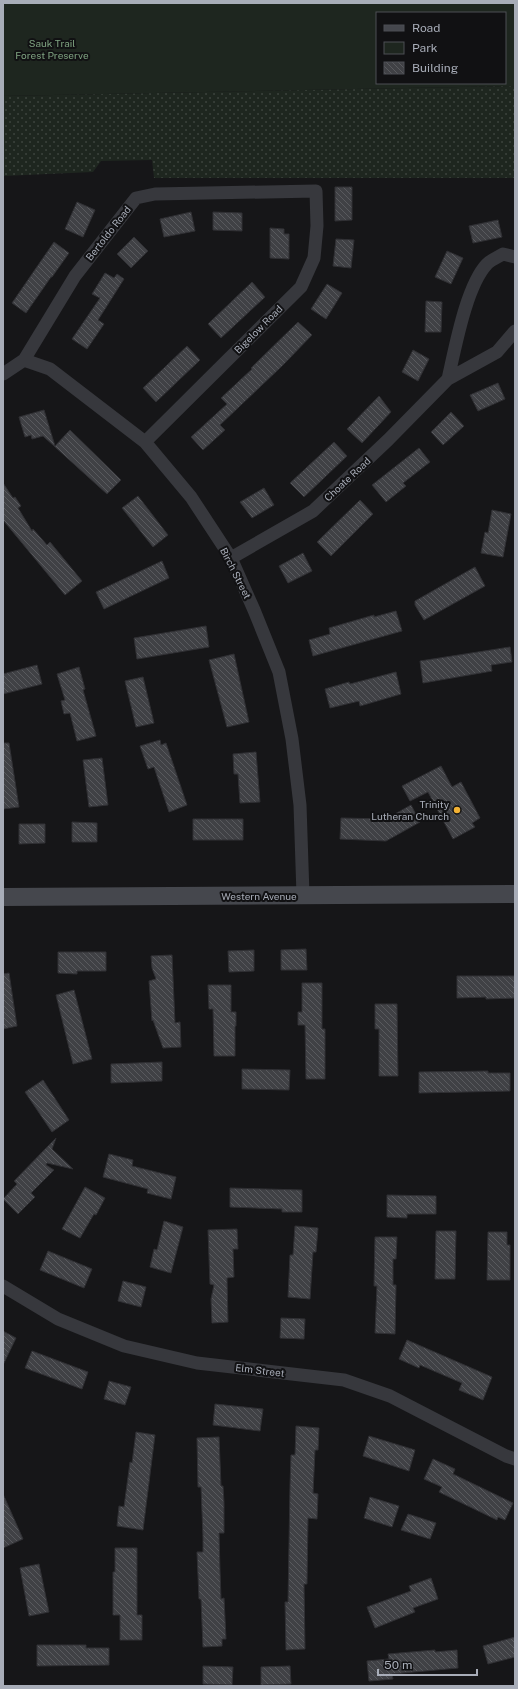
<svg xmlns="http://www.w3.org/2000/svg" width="518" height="1689" font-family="'Public Sans',sans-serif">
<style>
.grass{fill:url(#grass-dots)}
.park{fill:#1e261f;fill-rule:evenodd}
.building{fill:url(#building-back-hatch);stroke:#303034}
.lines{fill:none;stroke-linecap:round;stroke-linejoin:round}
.street{stroke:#37383d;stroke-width:13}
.secondary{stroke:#45474d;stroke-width:18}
.poi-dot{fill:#f2b134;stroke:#111113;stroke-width:1.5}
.labels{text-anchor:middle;stroke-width:4;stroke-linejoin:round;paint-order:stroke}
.park-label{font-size:10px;fill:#7fa381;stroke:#111113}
.street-label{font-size:10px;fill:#a8adb8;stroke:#111113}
.poi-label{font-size:10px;fill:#a8adb8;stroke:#111113;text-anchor:end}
</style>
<defs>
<pattern id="grass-dots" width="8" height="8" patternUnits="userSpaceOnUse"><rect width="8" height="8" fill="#1e261f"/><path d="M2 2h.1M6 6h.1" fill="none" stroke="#3c433d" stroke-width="1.8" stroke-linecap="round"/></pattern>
<pattern id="building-back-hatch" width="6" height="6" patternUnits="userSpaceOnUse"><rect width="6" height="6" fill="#404145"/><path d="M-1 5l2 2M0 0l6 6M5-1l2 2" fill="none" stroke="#595a5e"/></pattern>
</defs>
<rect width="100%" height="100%" fill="#161618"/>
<!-- grass -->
<path class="grass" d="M515,86V178H154L152,160L101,161L93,172L3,176V96Z"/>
<!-- park -->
<path class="park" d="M3,3H515V86L3,96ZM377,13H505V83H377Z"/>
<!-- building -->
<path class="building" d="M335,187H352V220L335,221Z
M77,202L95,210L83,237L65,229Z
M191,212L195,231L164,237L160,219Z
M213,212L242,213V231L213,230Z
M498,220L502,237L473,243L469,226Z
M270,228L284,229V234H289V259L270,258Z
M134,237L148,251L131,268L117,254Z
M336,239L354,240L351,268L333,266Z
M54,242L69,253L52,277H51L26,313L12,303Z
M447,251L463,258L451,284L435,277Z
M105,273L114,278L117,274L124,279L98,320L104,324L87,349L72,339L100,298L92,294Z
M252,282L265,297L221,338L208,324Z
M327,284L342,293L326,319L311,309Z
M426,301L442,302L441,332H425Z
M298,322L312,335L282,366L220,425L225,430L203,450L191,437L227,404L221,398L252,369L251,368Z
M187,346L200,360L156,402L143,388Z
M413,350L429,359L418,381L402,372Z
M498,383L505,399L478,411L470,395Z
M379,396L391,412L362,443L347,429Z
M44,410L55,446L70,430L121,480L107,494L43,436L32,439L31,435L25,437L19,417Z
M451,412L464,426L443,445L431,432Z
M334,442L347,456L304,497L290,483Z
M419,448L430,462L403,483L406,486L386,502L372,485Z
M3,483L13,498L15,497L21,506L18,508L32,531L33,529L47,545L50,542L82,581L65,595L3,520Z
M264,488L274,505L252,518L240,502Z
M138,496L168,535L153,547L122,508Z
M360,500L373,514L331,556L317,542Z
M492,510L511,514L503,557L481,553L485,532L488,533Z
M303,553L312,571L288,583L279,566Z
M162,561L169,578L104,609L96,592Z
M475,567L485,586L424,620L415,605V601Z
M396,611L402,631L313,656L309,640L330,634L329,628L374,615V617Z
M206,626L209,647L137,659L134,638Z
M510,647L512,662L491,665L492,671L423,683L420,661Z
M234,654L249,722L227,727L209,660Z
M37,665L42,684L3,694V674Z
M79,667L85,689L83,690L96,736L77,741L70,713L64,714L61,701L65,700L57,674Z
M396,672L401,694L360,706L359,701L330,708L325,689L349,682L350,684Z
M143,677L154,723L136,727L125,681Z
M160,740L161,745L166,743L187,805L169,812L154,767L148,769L140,746Z
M3,743H9L19,807L3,809Z
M256,752L260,802L240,803L238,774H234L233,754Z
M102,758L108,805L89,807L83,760Z
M441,766L452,787L461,782L480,818L472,823L475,827L453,839L428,792L410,801L402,786Z
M411,805L420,822L386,841L340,839L341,818L386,819Z
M193,819H243V840H193Z
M72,822L97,823V842H72Z
M19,824H45V843L19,844Z
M306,949L307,970H281V950Z
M254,950V971L229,972L228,951Z
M58,952H106V971H77V974L58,973Z
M172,955L175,1023L180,1022L181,1047L163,1048L153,1020L152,1021L149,981L156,979L152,968L151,956Z
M9,973L17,1026L3,1029V974Z
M457,976H515V998L486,999V997L457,998Z
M302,983H322V1029H325V1079H306L305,1025H298V1012H302Z
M208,985H231V1012H236V1026H235V1056H214L213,1009H209Z
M74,990L92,1059L73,1064L56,995Z
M375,1004H397L398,1076H379V1029H375Z
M162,1062V1081L111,1083V1064Z
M242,1069L290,1070L289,1090L242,1089Z
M488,1071V1073H510V1091L419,1093V1072Z
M43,1080L69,1120L52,1132L25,1092Z
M56,1138L52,1149L73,1169L47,1163L46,1165L54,1170L31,1193L35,1197L18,1214L3,1199L17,1184L14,1181Z
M109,1154L133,1160L132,1166L176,1177L171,1199L147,1193L148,1189L103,1177Z
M85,1187L105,1198L96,1215L94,1214L80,1238L62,1229Z
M230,1188L302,1190V1212H282V1209L230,1207Z
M387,1195L436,1196V1214H407V1218L387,1217Z
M164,1221L183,1227L171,1273L150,1267L154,1249L157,1250Z
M295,1226L318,1228L316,1252H313L310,1299L288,1297L290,1255H293Z
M237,1229L238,1249H233L234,1277L227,1278L228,1322L212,1323L211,1299L214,1285L210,1284L208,1230Z
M436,1231H456L455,1279H435Z
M488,1232H507V1245H510V1280H487Z
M375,1237H397L396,1259H393V1285H396L395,1334L375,1333L377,1286H374Z
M48,1251L92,1269L84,1288L40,1270Z
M123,1281L146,1287L141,1307L118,1301Z
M281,1318L305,1319L304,1339L280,1338Z
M3,1331L16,1338L3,1365Z
M407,1340L492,1377L483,1400L459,1390L462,1383L420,1365L419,1368L399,1359Z
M32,1351L88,1372L82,1389L25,1368Z
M109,1381L131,1387L125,1405L104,1399Z
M215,1404L263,1409L260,1431L213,1425Z
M296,1426L319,1428L318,1450H315L313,1493L318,1494L317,1519L308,1518L307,1584H304L305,1649L286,1650L285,1602H288L290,1486L291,1455H295Z
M136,1432L155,1435L143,1530L117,1526L119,1506L124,1507L130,1462L132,1463Z
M369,1436L415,1450L409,1471L363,1456Z
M219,1437L221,1486H223L224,1503V1533H219L220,1571L221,1599L224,1598L226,1639H222V1646L203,1647L201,1599H199L197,1552H203V1537L201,1487H198L197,1438Z
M433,1459L455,1469L453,1474L513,1503L505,1520L498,1517L497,1520L439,1492L442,1487L424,1479Z
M3,1494L23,1539L3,1548Z
M370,1497L399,1506L392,1527L364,1518Z
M408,1514L436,1523L430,1539L401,1530Z
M115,1548H137V1615H142V1640H120V1615H113V1572H115Z
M39,1564L49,1612L29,1616L20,1568Z
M431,1578L438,1599L413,1608L415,1612L375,1628L367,1607L411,1591L409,1586Z
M515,1637V1657L488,1664L483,1646Z
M37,1645H86V1648H109V1665L37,1666Z
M435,1650V1652L457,1650L458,1668L392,1674L393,1679L369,1681L367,1661L389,1659L388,1654Z
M203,1666L233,1667L232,1685L203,1684Z
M290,1666L291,1684L261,1685V1667Z"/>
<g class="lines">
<!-- street -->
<path class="street" d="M24,360L50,369L145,442L191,497L231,558L254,610L279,672L292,739L300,805L303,895
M3,374L24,360L75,276L136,198L155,194L316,191L317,226L314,258L301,287L145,442
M448,379C455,349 466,286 487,264C491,260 498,257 503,254L515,257
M231,558L313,511L388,440L448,379L497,352L515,331
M3,1286L58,1319L124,1346L197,1363L344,1380L390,1396L506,1456L515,1459"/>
<!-- secondary -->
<path class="secondary" d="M3,897L515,894"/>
</g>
<!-- markers -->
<circle class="poi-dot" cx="457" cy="810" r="4"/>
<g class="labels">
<!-- park labels -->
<g class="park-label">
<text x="52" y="47">Sauk Trail<tspan x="52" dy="12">Forest Preserve</tspan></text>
</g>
<!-- street labels -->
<g class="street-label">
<text transform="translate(108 233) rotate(-52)" y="4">Bertoldo Road</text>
<text transform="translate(258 329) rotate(-45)" y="4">Bigelow Road</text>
<text transform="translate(347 479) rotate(-43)" y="4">Choate Road</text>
<text transform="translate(236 573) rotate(63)" y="4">Birch Street</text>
<text x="259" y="900">Western Avenue</text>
<text transform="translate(260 1370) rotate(7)" y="4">Elm Street</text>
</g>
<!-- poi labels -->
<g class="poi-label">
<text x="449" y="808">Trinity<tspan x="449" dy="12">Lutheran Church</tspan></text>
</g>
</g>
<!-- border -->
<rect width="518" height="1689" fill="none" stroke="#a8adb8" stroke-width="8"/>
<!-- legend -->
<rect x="376" y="12" width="130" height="72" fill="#111113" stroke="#4d4f55"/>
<rect x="384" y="25" width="20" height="6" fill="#45474d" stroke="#4d4f55"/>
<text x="412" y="32" font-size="12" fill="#a8adb8">Road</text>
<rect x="384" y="42" width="20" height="12" fill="#1e261f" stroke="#4d4f55"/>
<text x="412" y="52" font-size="12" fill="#a8adb8">Park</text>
<rect x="384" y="62" width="20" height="12" fill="url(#building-back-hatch)" stroke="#4d4f55"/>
<text x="412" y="72" font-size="12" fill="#a8adb8">Building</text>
<!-- scale -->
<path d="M378 1669v6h99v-6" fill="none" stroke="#a8adb8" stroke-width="2"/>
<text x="384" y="1669" font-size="12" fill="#a8adb8" stroke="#111113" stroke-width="3" paint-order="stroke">50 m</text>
</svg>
